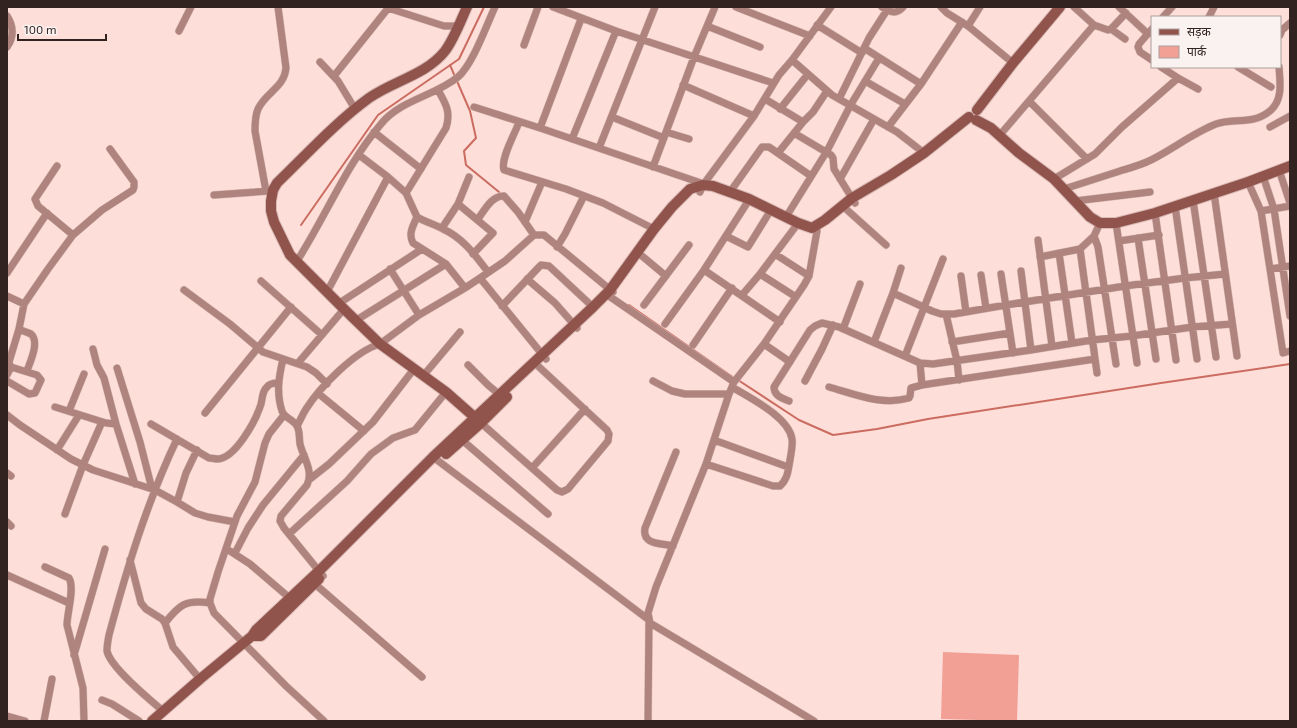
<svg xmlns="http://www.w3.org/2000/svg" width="1297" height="728" font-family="'Exo 2','Noto Sans Devanagari',sans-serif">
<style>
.green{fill:#f2a095}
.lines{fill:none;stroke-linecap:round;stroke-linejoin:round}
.stream{stroke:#cb6c61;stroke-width:2}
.street-casing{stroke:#d9bcb8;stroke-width:8}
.secondary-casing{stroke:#d9bcb8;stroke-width:12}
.street{stroke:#b0847e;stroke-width:7}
.secondary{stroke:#91544c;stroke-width:10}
</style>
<rect width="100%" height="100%" fill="#feded9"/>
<!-- green -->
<path class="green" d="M943,652L1019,655L1017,721L941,719Z"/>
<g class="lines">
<!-- stream -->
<path class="stream" d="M450,65L470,111L476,138L464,151L466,165L499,192
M301,225L378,115L459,59L484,7
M629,305L734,378
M738,380L799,420L833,435L877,429L928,419L1161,383L1290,364"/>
<defs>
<path id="street" d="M553,7L616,31L773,83
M736,7L810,36
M882,7C890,12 896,15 903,7
M941,7L947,13L968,26L1013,63
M1119,7L1148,34
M388,8L444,26H458
M7,16C14,27 14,37 7,47
M1163,17L1172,7
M1209,17L1214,7
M817,25L862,53
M1094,25L1108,30L1111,29L1126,13
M707,26L760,47
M968,26L980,7
M1111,29L1125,39
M1152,29L1139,44L1138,47L1140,52L1152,60
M179,31L191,7
M1280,35L1282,30L1290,23
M524,45L538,7
M864,48L921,84
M792,60L832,95L897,132L924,153
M320,62L338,81L355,109
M1161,67L1178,78L1198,89
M1238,67L1271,87
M334,76L389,7
M865,81L905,104
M683,85L754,116
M765,99L803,122
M839,99L869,38L887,10
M1029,101L1087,159
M474,107L540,128L704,184
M780,109L808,74
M612,117L664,138
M519,122C515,134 500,159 504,170L566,189L603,203L654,229
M888,127L921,84L962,22
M1270,127L1290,116
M540,128L581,19
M374,132L421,169
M666,132L689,139
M794,133L831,155L833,158L834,169L855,203
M999,136L1094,25L1074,7
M572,139L616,31
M599,148L655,7
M778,153L803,122L813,112L827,91
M359,155L388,177L406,193L417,217C425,222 434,224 443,229C463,238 475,255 488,272
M57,166L35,199L38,206L73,235
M653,167L694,57L715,7
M1279,170L1290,203
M1263,176L1274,209L1290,316
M840,179L874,119
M1054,179L1095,154L1122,127L1178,78
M1248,182L1261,211L1283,353L1290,351
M1064,189C1083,183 1101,177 1120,171C1130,168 1141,165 1151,160C1173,149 1193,133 1216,124C1234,117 1253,126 1271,110C1283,99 1280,82 1279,67
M266,191L255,131C255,124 255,116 258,109C266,92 284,88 286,68L278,7
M700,192L703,185L754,116L779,75L792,60L831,7
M730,192L762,147H769L811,176
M406,193L446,128C451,112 446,104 438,90
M1214,193L1237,356
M214,195L269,191
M1193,200L1216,357
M1075,201L1150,192
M458,204L493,233L473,254
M1175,206L1197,359
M846,209L886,245
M1261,211L1290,206
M1155,213L1176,360
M417,217C413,226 408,234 413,243L446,264L465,288
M786,217L827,151L850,106L879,58
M478,219C484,211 492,195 504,196L518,212L534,235
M525,222L542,182
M1116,223L1137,363
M442,228L458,204L469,177
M726,236L748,247L769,213
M1094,236L1098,247L1116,364
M1138,238L1156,359
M1038,240L1052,346
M1119,241L1159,235
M557,247L565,234L584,196
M1059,253L1072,343
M775,254L809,276
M642,256L666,276
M1040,257L1080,249
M297,261C326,216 346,165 381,124C400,100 435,96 458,77C473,64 486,26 495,7
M390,269L419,315
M1270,269L1290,266
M704,270L747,203
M1021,271L1031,350
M7,273L47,213
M760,274L796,297
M1001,274L1013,353
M981,275L986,308
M961,276L966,312
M480,278L546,359
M527,279L555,303L577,328
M261,281L322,335
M184,290L230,324L263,352L307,367L316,373L327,384
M327,292L388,177
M893,293L932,311L941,314H954L1006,305L1125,286L1185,278L1225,274
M606,294L734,382
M742,295L760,274L796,226
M7,296L24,304
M338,304L422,249
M644,305L689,245
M502,306L539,267L541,265L549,266L593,307
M946,314L957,361L959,380
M355,321L446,264
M665,324L704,270L780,322
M19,329C22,331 27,332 31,334C40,342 30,362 27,371
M843,329L860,284
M874,342L893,293L901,268
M952,342L1010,333
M764,344L790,362
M693,345L732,288
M93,349L97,365L104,378L116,424L135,484
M905,356L943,259
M283,359C279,376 276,393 282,411C284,418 293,419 297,426C300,431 299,438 300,444C303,457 314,471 307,485L281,516L280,521L284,528L323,576
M9,362L19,329L24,304L48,269L73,235L102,210L133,190L134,187V182L110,149
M298,363L344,309
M920,363L922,385L1095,359
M468,365L488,385L500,395
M117,368L140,442L152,489
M1097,373L1080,249L1094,236L1100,223
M7,375L11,367L9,363
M423,376L460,332
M7,381L29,394L35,393L41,380L37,375L11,367
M653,381L672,391L685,394H729
M805,381L822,349L833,325
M829,387C854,394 882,406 909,398L910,396L911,388L922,385
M319,394L364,431
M789,401C782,398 774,396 774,387L810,330L815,326L822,323L839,327L920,363L933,364L1031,350L1092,340L1132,336L1192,327L1232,324
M55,407L106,423L116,424
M69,411L84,374
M205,413L291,307
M7,415L20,425L71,459L93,470L155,490L177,502L195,513L208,517L235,522
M284,415L269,434L265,443L255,482L237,516L218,572L210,599V603L214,613L286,686L324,721
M481,423L557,490L562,492L568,489L608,441L609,434L607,430L538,366
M151,424L209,458C212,458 215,459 218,459C235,458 255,422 260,407C263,401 261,392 267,387C269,384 274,383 278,383
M297,426C300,421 302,415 306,409C320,387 355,351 380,344L419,315L465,288L480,278L505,261L534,235H544L613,292
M462,440L548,514
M714,440L788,467
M57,450L79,415
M433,457L649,620L648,721
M706,464L773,486H780C788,479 788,470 790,460C791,453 793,446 792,439C789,417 750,398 732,387
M532,468L585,409
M7,473L11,476
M310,479L329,464L373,422L414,369
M177,502L186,473L197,450
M65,514L83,465L102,422
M7,522L11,526
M289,534L347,481L371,454L393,438L415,430L446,392
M673,546C660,543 642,545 645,528L676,452
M230,551L250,564L292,600
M235,553L248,528L263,505L304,455
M130,560L141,603L146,609L162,619L165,623L173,647L200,679
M45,567L69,578C75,588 67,613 67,625L83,688L84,721
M7,575L69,603
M315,584L422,677
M165,623C179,605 186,599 210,603
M74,655L105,549
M102,700L112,704L139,721
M163,711C150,700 110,667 107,651C107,646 108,640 109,635C127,568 147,502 177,439
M7,716L25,721
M44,721L52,679
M814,721L650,623L648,613L656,587L706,464L729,394L734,382L764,344L804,285L809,276L817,231"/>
<path id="secondary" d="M467,7C461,20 454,39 445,51C426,75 393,81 369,98C336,122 306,155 277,183L273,190L271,201V211L274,222L290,255L344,309L380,344L446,392L480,422
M977,110L1013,63L1060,7
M976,120L991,128L1019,153L1054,179L1090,217L1100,223H1116L1155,213L1248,182L1290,166
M446,454L481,423L507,397
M252,636H261L319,579
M152,721L200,679L252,636L256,630L319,571L433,457L593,307L610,290L654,229L672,207L690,189L703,185L713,186L749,199L798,223L812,228L825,220L852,198L891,175L924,153L969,117"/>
</defs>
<!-- street casing -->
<use href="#street" class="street-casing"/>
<!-- secondary casing -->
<use href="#secondary" class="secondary-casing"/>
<!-- street -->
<use href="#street" class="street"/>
<!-- secondary -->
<use href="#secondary" class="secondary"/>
</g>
<!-- border -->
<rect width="1297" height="728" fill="none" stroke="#322321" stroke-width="16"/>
<!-- legend -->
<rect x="1151" y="16" width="130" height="52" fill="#faf2f0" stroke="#aa9f9d"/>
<rect x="1159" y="29" width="20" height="6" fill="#91544c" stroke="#aa9f9d"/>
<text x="1187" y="36" font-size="12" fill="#322321">सड़क</text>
<rect x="1159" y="46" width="20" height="12" fill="#f2a095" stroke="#aa9f9d"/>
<text x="1187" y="56" font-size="12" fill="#322321">पार्क</text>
<!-- scale -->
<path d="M18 34v6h88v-6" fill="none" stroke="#322321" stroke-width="2"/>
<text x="24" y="34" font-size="12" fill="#322321" stroke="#faf2f0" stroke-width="3" paint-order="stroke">100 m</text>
</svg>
